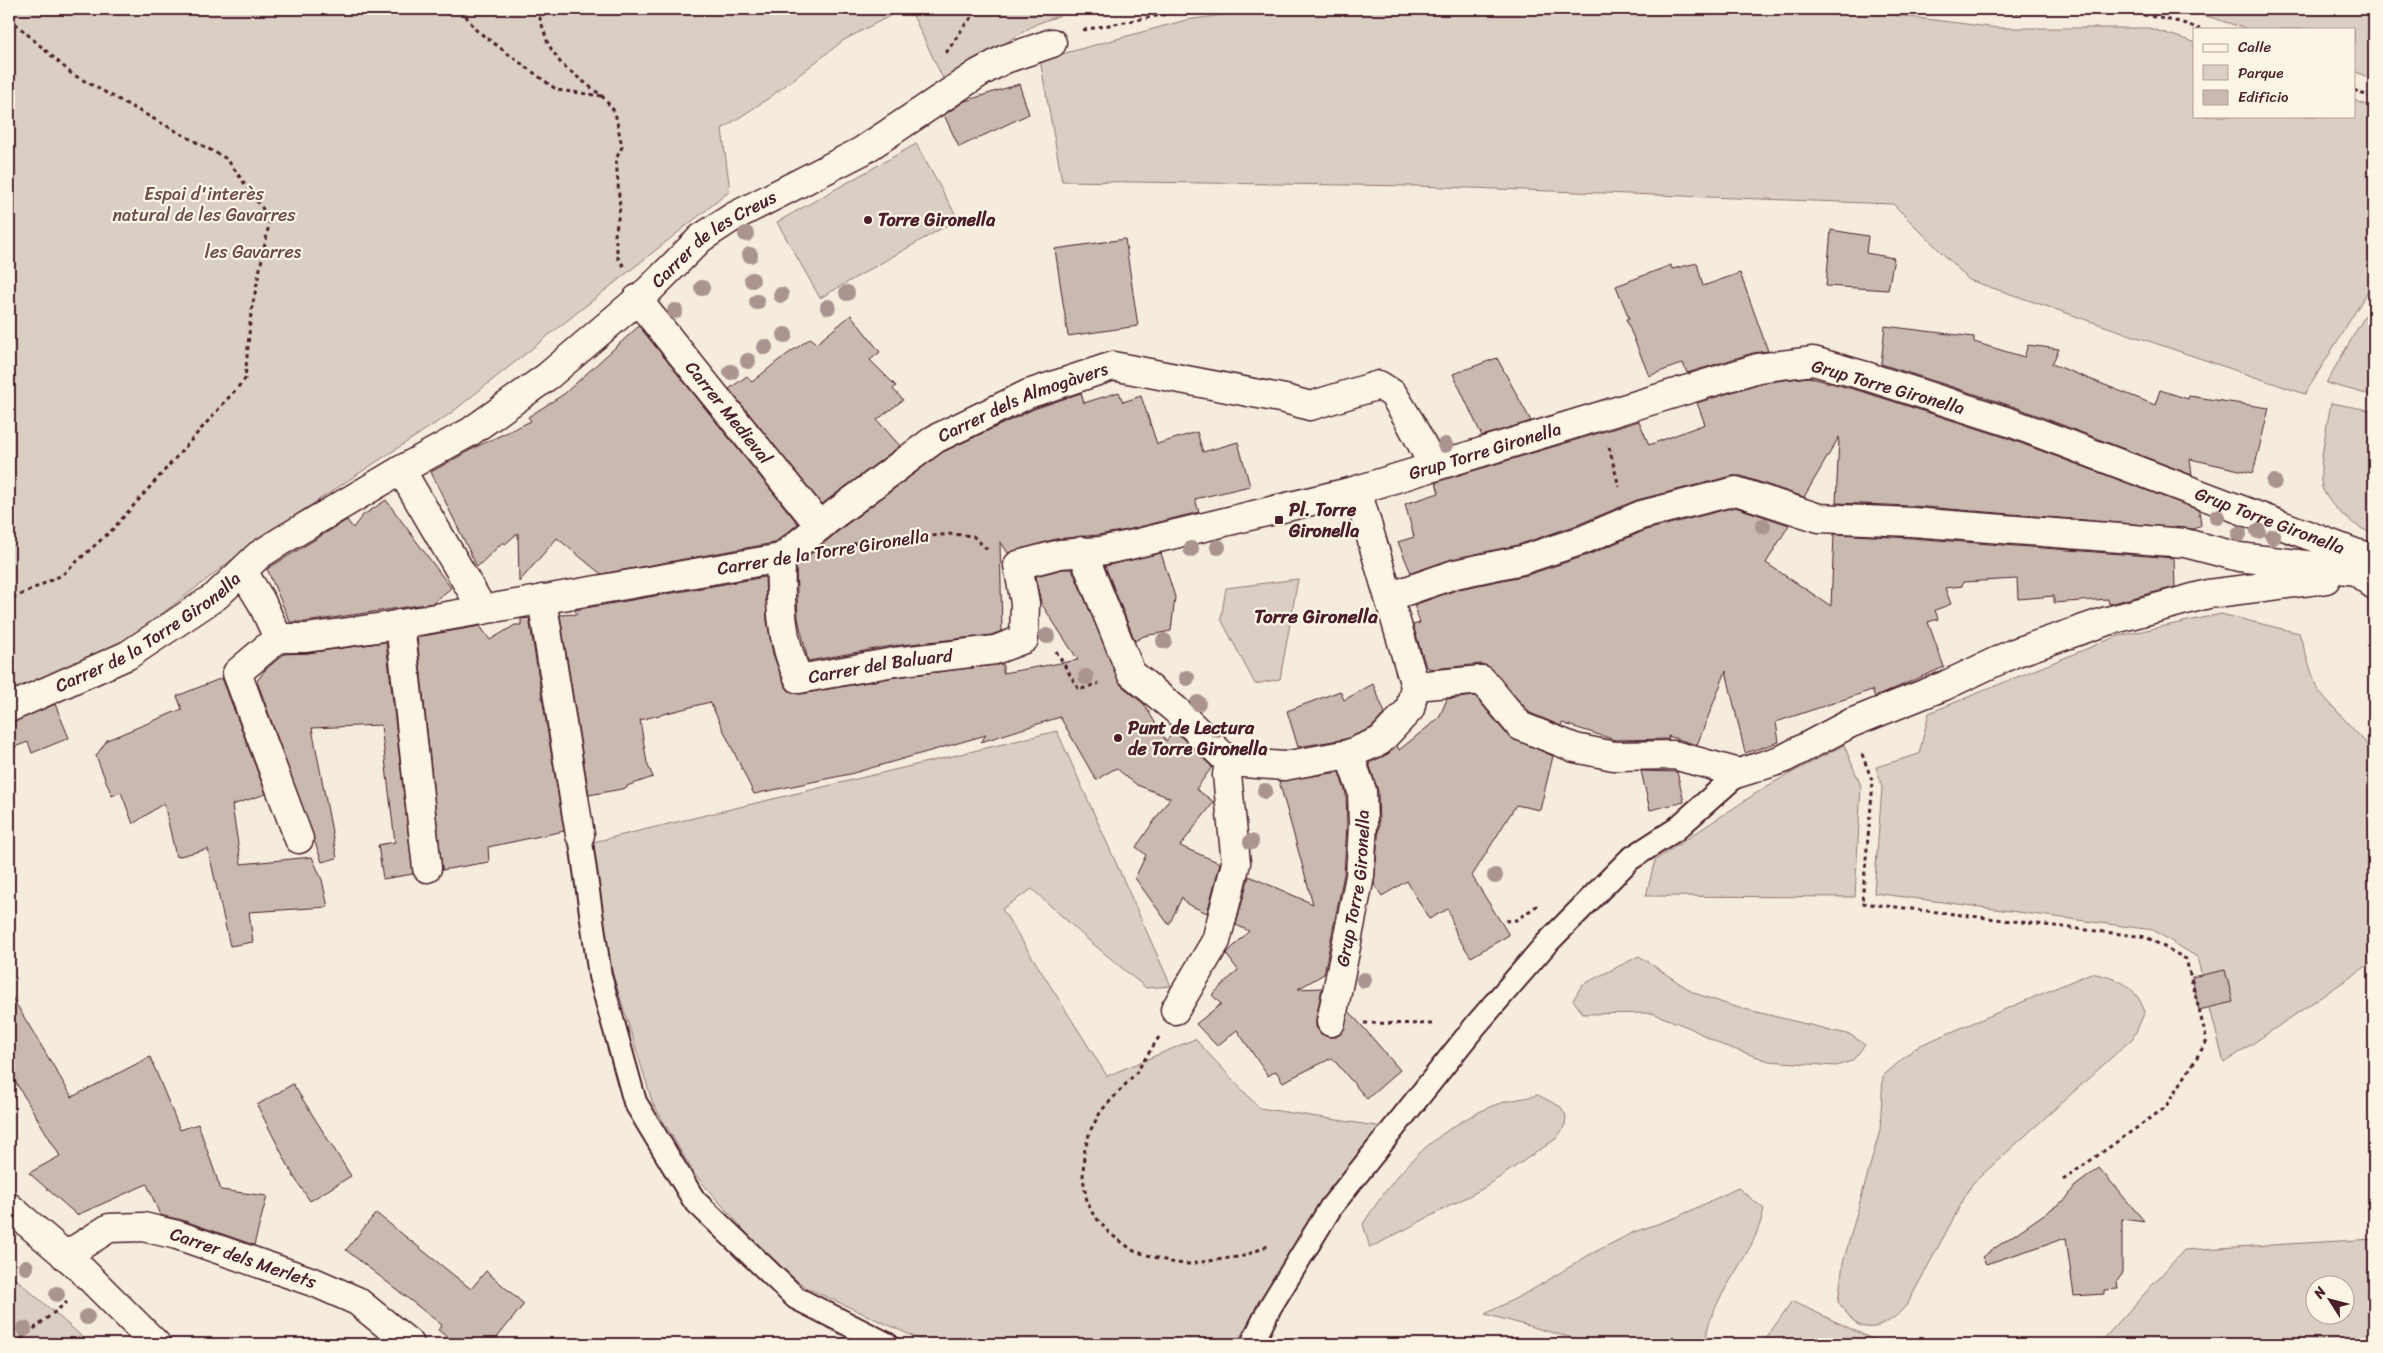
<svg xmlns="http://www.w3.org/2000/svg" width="2383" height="1353" font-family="Sriracha,sans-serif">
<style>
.green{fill:#dbcec4;stroke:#927678;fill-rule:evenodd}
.building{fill:#cab9b1;stroke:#4a1f2b}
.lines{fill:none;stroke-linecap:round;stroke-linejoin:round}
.service-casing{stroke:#4a1f2b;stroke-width:26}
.pedestrian-casing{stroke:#4a1f2b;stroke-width:31}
.minor-casing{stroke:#4a1f2b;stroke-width:31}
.path{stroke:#4a1f2b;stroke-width:3;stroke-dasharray:4 4;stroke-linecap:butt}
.service{stroke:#fcf5e5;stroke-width:22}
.pedestrian{stroke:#fcf5e5;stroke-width:28}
.minor{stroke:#fcf5e5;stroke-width:28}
.tree{fill:#ab9390}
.poi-dot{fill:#4a1f2b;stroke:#fcf5e5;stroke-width:2}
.labels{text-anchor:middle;stroke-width:4.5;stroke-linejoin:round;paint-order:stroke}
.park-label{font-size:18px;fill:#6e4b51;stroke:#fcf5e5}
.poi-label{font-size:18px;font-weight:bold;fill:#4a1f2b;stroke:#fcf5e5;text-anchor:start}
.street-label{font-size:18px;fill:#4a1f2b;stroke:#fcf5e5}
.neighbourhood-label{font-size:19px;font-weight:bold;fill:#4a1f2b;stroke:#fcf5e5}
</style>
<rect width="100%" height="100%" fill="#f5ecde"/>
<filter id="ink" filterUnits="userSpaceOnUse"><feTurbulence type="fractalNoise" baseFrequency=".02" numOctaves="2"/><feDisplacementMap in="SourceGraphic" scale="10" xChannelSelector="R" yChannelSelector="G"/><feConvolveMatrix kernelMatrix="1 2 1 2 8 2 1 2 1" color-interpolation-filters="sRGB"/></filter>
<g filter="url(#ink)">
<!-- green -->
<path class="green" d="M9,9H903L844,40L769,98L722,129L730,191L451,413L259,539L119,647L9,694Z
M910,9H1078L1036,24L944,81Z
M1267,9L1853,10L1998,28H2149L2194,42V116H2354V100L2374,108V281L2305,394L1969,280L1893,204L1417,186L1062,181L1040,60L1186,20Z
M2185,9H2374V80L2354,71V29H2247Z
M916,144L958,219L820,298L777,222Z
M2374,300V396L2326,383Z
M2331,403L2374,411V535C2355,526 2333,511 2323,490C2316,474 2328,421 2331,403Z
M1298,579L1280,679L1255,684L1221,619L1226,588Z
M2221,614L2299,633L2317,689L2374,752V961L2224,1063L2197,957L2153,930L1874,893L1882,787L1876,767L1919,754L1929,713L2118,636Z
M1057,731L1171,986L1146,988L1086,938L1032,889L1002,909L1107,1076L1195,1039L1259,1108L1383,1127L1279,1269L1236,1344H930L805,1287L767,1256L695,1175L653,1104L608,958L589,843Z
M1844,745L1861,786L1855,897L1646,896L1655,860L1767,786Z
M1639,956L1694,993L1732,1006L1851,1035L1865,1045L1852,1061L1836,1066L1769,1061L1722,1045L1690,1028L1652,1013L1583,1014L1573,1000L1582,985Z
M2091,973C2119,979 2134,983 2145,1012L2133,1038L1972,1184L1908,1303C1898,1317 1876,1335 1857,1324C1850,1319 1844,1309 1838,1302L1843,1263L1880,1130L1883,1076L1916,1047Z
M1538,1095L1561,1107L1566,1116L1565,1125L1557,1138L1484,1188L1370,1248L1363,1224C1396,1172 1432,1132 1490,1107C1505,1100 1523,1099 1538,1095Z
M1738,1188L1764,1209C1762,1217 1760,1225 1757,1232C1744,1266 1705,1308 1706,1344H1594L1485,1314L1530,1291L1589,1255L1634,1232L1677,1217Z
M2374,1239V1344H2099L2184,1250ZM2316,1286H2346V1316H2316Z
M9,1273L79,1334L86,1344H9Z
M1792,1301L1883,1344H1762Z"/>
<!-- building -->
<path class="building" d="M1019,84L1029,114L959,147L944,115L965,101Z
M1831,230L1868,236L1866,253L1894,258L1888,290L1826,286Z
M1125,239L1138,326L1068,336L1055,249Z
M1697,263L1703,286L1740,273L1768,351L1753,353L1687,373L1683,363L1649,376L1626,319L1629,318L1616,286L1671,265L1672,269Z
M851,315L880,352L870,360L896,386L893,389L903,400L877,420L900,446L822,504L729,389L747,376L752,382L779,360L811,338L816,344Z
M639,326L798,524L774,543L601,574L557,538L519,582L518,533L505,544L503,542L477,567L431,472L476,447L531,421L528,417L564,394Z
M1885,326L1974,337V342L2024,357L2028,345L2059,349L2052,364L2155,405L2160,390L2188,399L2189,396L2269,408L2253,473L2190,459L2192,475L2018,408L1881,364Z
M1497,358L1531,421L1482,436L1453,374Z
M1808,377L1864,392L2007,438L2199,510L2201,525L2194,529L1913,506L1836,503L1839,437L1804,497L1741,476H1732L1637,500L1577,525L1518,545L1452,559L1411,573L1398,542L1414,537L1405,504L1439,493L1436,482L1639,421L1649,445L1705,424L1697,403L1761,383Z
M1119,392L1123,402L1141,396L1157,444L1197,432L1203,452L1238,442L1250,486L1195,499L1199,512L1127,530L1098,535L1056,539L1008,553L1000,541L1002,631L991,635L892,646L808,661L798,618L796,566L846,525L943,452L1034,409L1081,393L1084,403Z
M386,500L451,588L433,603L305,622H290L267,569L347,520L353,528L362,516Z
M1735,507L1789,525L1766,563L1831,606L1834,534L1911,538L2174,558L2175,587L2109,604L2108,599L2054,603V596L2018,599L2017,579L1963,582L1962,586L1945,588L1951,604L1935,610L1938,619L1928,622L1944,667L1875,697L1872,690L1776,722L1779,742L1745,753L1726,671L1697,745L1668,736L1669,739L1615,740L1562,723L1561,726L1530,713L1488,666L1481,664L1433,669L1426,667L1413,625L1420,623L1414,605L1459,589L1527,575L1588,555L1646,530Z
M1161,553L1175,597L1171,631L1144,636L1135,641L1105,566Z
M1063,569H1072L1121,685L1144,704L1166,741L1175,731L1212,767L1196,789L1214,802L1180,846L1220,863L1207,913L1187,904L1182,897L1169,925L1135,878L1146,855L1136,847L1170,798L1137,785L1116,768L1096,780L1060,717L981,742L986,735L850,774L754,794L710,702L640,720L647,763L653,777L627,786V788L589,795L560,615L578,614L574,610L765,577L767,621L773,654L785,686L789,691L801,694L896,677L1003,664V673L1078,660L1041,603L1036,576Z
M529,618L564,831L488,847L489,862L442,870L417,637L480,626L490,640L515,625H521V619Z
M386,642L413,874L383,879L378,845L395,842L381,725L312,728L337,858L322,862L257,681L265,670L284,654L308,653Z
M222,678L266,794L232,805L241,864L312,857L322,880L328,907L249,912L253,942L230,946L208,849L176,857L164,803L133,824L121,792L112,796L96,756L107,740L182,709L177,696Z
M1373,684L1385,713L1371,728L1345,739L1298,747L1287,711L1340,691L1344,700Z
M1475,696L1508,736L1553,756L1540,810L1516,805L1472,876L1509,935L1471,957L1457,936L1448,909L1429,919L1407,881L1382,896L1374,884L1379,826L1378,791L1369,763L1386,755L1397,745L1399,750L1439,718L1447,699Z
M55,704L69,738L32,753L28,742L9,749V723Z
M1641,771L1677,772L1684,802L1650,810Z
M1339,772L1346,794L1347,825L1344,874L1324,974L1298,989L1322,988L1316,1019V1027L1321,1034L1328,1037H1336L1342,1033L1349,1011L1400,1070L1367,1099L1332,1058L1283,1082L1276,1071L1268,1076L1237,1030L1217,1046L1196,1024L1221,1004L1212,995L1238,970L1226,954L1249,931L1236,925L1249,876L1313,904L1279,781Z
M2225,970L2233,1002L2199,1010L2192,977Z
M9,992L72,1097L150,1057L180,1130L198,1124L221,1190L267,1196L254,1245L182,1220L160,1215L147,1184L77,1215L29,1173L60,1156L9,1071Z
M293,1084L351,1176L310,1201L294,1177L257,1105Z
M2099,1168L2145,1222L2122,1219V1275L2117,1280L2118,1289L2104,1290V1294L2074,1296L2066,1238L1986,1264L1982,1257L2066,1199L2074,1187Z
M376,1213L471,1289L486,1271L524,1304L492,1344H456L438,1330L442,1325L346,1250Z"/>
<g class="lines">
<defs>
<path id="service" d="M580,835L600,976L635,1102L694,1200L796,1298L887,1344
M1252,1344L1270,1307L1331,1207L1476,1025L1546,944L1630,859L1675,830L1739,773"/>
<g id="pedestrian">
<path id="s1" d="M637,299L820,526"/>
<path d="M401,470L483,610"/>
</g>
<g id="minor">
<path d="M1082,551L1131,673L1176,710L1229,762L1284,766L1349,754L1380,741L1410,709L1415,686L1357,490"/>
<path id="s2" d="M781,558C780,601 780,640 799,679L894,662L995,650L1024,639L1025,603L1018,565L1060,554L1100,551L1130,545L1357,490L1758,368L1813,361L1869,377L2012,423L2355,553L2374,558"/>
<path d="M243,572L261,601L278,638"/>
<path d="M1389,597L1455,574L1522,560L1583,540L1641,515L1736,491L1819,518L1912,522L2185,543L2239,557L2356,571L2374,585"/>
<path d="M542,599L580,835"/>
<path d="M400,624L427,868"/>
<path d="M1415,686L1482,680L1520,726L1575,748L1614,756L1674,755L1739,773L1783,759L1851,723L1944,686L2014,653L2104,622L2208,594L2326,579"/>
<path id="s3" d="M9,708L128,655L216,596L259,555L281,541L401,470L470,432L548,376L649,290L701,238L733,217L862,151L979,73L1005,59L1052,43"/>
<path id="s4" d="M299,839L237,673L278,638H306L384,627L781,558L836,513L935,439L1028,394L1113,366L1285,399L1310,406L1379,385L1393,394L1410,422L1434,467"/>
<path d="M1175,1010L1216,941L1236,863L1227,775L1229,762"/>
<path id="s5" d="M1331,1022L1360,876L1363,825L1362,791L1349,754"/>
<path d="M9,1207L79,1267L156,1344"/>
<path id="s6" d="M65,1256L109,1228L143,1227L177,1235L316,1283L357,1301L410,1344"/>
</g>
</defs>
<!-- service casing -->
<use href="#service" class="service-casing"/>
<!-- pedestrian casing -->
<use href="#pedestrian" class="pedestrian-casing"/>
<!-- minor casing -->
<use href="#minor" class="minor-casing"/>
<!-- path -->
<path class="path" d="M461,9L476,30L557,90L602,96
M537,9L548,44L562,65L602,96L615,112L622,147L616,159L620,208L615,235L618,258L625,268
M1976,9L2004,13L2067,9L2134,13L2180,22L2200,29
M9,18L72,74L227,159L270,219L251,313L245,379L113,529L62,575L9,600
M1083,30L1193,9
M946,53L967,22L981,9
M2354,90L2374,99
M1609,447L1619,487
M853,544L951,534L973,536L988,550
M1056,651L1079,690L1099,683
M1862,754L1873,783L1862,903L2146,937L2186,959L2207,1041L2166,1107L2063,1180
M1506,921L1516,920L1538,905
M1364,1023L1435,1024
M1159,1037L1136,1073L1101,1111L1090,1131L1084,1153L1083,1178L1087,1201L1093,1214L1109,1233L1134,1251L1175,1263L1188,1264L1244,1256L1270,1245
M15,1344L67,1302"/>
<!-- service -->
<use href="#service" class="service"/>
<!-- pedestrian -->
<use href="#pedestrian" class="pedestrian"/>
<!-- minor -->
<use href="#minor" class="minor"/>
</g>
<!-- trees -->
<g class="tree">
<circle cx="746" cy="234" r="8"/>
<circle cx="750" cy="255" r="8"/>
<circle cx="752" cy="280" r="8"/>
<circle cx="702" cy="288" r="8"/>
<circle cx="847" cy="293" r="8"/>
<circle cx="781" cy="295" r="8"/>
<circle cx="757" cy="302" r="8"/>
<circle cx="828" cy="307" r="8"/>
<circle cx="675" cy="311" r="8"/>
<circle cx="785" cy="335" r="8"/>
<circle cx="765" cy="347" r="8"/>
<circle cx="748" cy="361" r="8"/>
<circle cx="731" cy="372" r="8"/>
<circle cx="1445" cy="445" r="8"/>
<circle cx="2274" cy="482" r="8"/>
<circle cx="2217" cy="517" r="8"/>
<circle cx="1763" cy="526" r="8"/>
<circle cx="2258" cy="531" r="8"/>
<circle cx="2239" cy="534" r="8"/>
<circle cx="2273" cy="537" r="8"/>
<circle cx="1218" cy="547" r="8"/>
<circle cx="1191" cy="549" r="8"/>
<circle cx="1047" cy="636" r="8"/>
<circle cx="1164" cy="641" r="8"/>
<circle cx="1086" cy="677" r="8"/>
<circle cx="1187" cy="678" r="8"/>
<circle cx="1198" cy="703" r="8"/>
<circle cx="1217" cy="730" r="8"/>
<circle cx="1265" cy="791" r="8"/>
<circle cx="1251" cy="842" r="8"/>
<circle cx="1495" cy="876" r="8"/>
<circle cx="1364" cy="980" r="8"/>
<circle cx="26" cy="1267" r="8"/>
<circle cx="57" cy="1294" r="8"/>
<circle cx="87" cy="1317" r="8"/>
<circle cx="24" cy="1329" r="8"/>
</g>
</g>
<!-- markers -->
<g class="poi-dot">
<circle cx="868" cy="220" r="5"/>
<rect x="1274" y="515" width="10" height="10" rx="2.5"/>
<circle cx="1118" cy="738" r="5"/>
</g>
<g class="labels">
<!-- park labels -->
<g class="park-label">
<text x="204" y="200">Espai d'interès<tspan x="204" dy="21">natural de les Gavarres</tspan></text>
<text x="253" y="258">les Gavarres</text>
</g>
<!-- poi labels -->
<g class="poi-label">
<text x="878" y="226">Torre Gironella</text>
<text x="1289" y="516">Pl. Torre<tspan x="1289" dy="21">Gironella</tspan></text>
<text x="1128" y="734">Punt de Lectura<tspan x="1128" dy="21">de Torre Gironella</tspan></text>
</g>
<!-- street labels -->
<g class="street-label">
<text dy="6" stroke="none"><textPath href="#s3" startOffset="852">Carrer de les Creus</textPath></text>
<text transform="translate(1888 387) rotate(16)" y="6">Grup Torre Gironella</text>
<text dy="6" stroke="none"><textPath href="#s4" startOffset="1031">Carrer dels Almogàvers</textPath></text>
<text dy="6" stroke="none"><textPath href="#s1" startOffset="146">Carrer Medieval</textPath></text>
<text dy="6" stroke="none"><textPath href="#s2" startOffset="909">Grup Torre Gironella</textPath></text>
<text dy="6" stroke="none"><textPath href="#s2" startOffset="1734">Grup Torre Gironella</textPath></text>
<text transform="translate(823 552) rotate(-9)" y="6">Carrer de la Torre Gironella</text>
<text dy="6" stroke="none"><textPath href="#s3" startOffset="159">Carrer de la Torre Gironella</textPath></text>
<text dy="6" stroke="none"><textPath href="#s2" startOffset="206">Carrer del Baluard</textPath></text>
<text dy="6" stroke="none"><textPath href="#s5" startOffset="136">Grup Torre Gironella</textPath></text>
<text dy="6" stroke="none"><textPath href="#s6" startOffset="191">Carrer dels Merlets</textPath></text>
</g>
<!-- neighbourhood labels -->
<g class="neighbourhood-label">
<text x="1316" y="623">Torre Gironella</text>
</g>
</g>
<!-- margin -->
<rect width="2383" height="1353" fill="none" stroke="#fcf5e5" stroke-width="30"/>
<rect x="15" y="15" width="2353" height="1323" fill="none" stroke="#4a1f2b" stroke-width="2" filter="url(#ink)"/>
<!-- legend -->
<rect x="2193" y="28" width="162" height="90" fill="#fcf5e5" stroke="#b59f9b"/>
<rect x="2203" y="44" width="25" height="8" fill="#fcf5e5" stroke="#b59f9b"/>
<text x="2238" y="52" font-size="15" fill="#4a1f2b">Calle</text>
<rect x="2203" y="65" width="25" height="15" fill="#dbcec4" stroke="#b59f9b"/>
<text x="2238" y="78" font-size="15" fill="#4a1f2b">Parque</text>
<rect x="2203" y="90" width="25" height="15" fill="#cab9b1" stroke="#b59f9b"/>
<text x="2238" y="102" font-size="15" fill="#4a1f2b">Edificio</text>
<!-- north arrow -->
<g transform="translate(2330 1300) rotate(306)"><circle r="24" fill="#fcf5e5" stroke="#b59f9b"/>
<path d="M0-4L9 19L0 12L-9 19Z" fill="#4a1f2b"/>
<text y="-8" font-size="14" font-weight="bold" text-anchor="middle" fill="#4a1f2b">N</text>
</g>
</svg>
